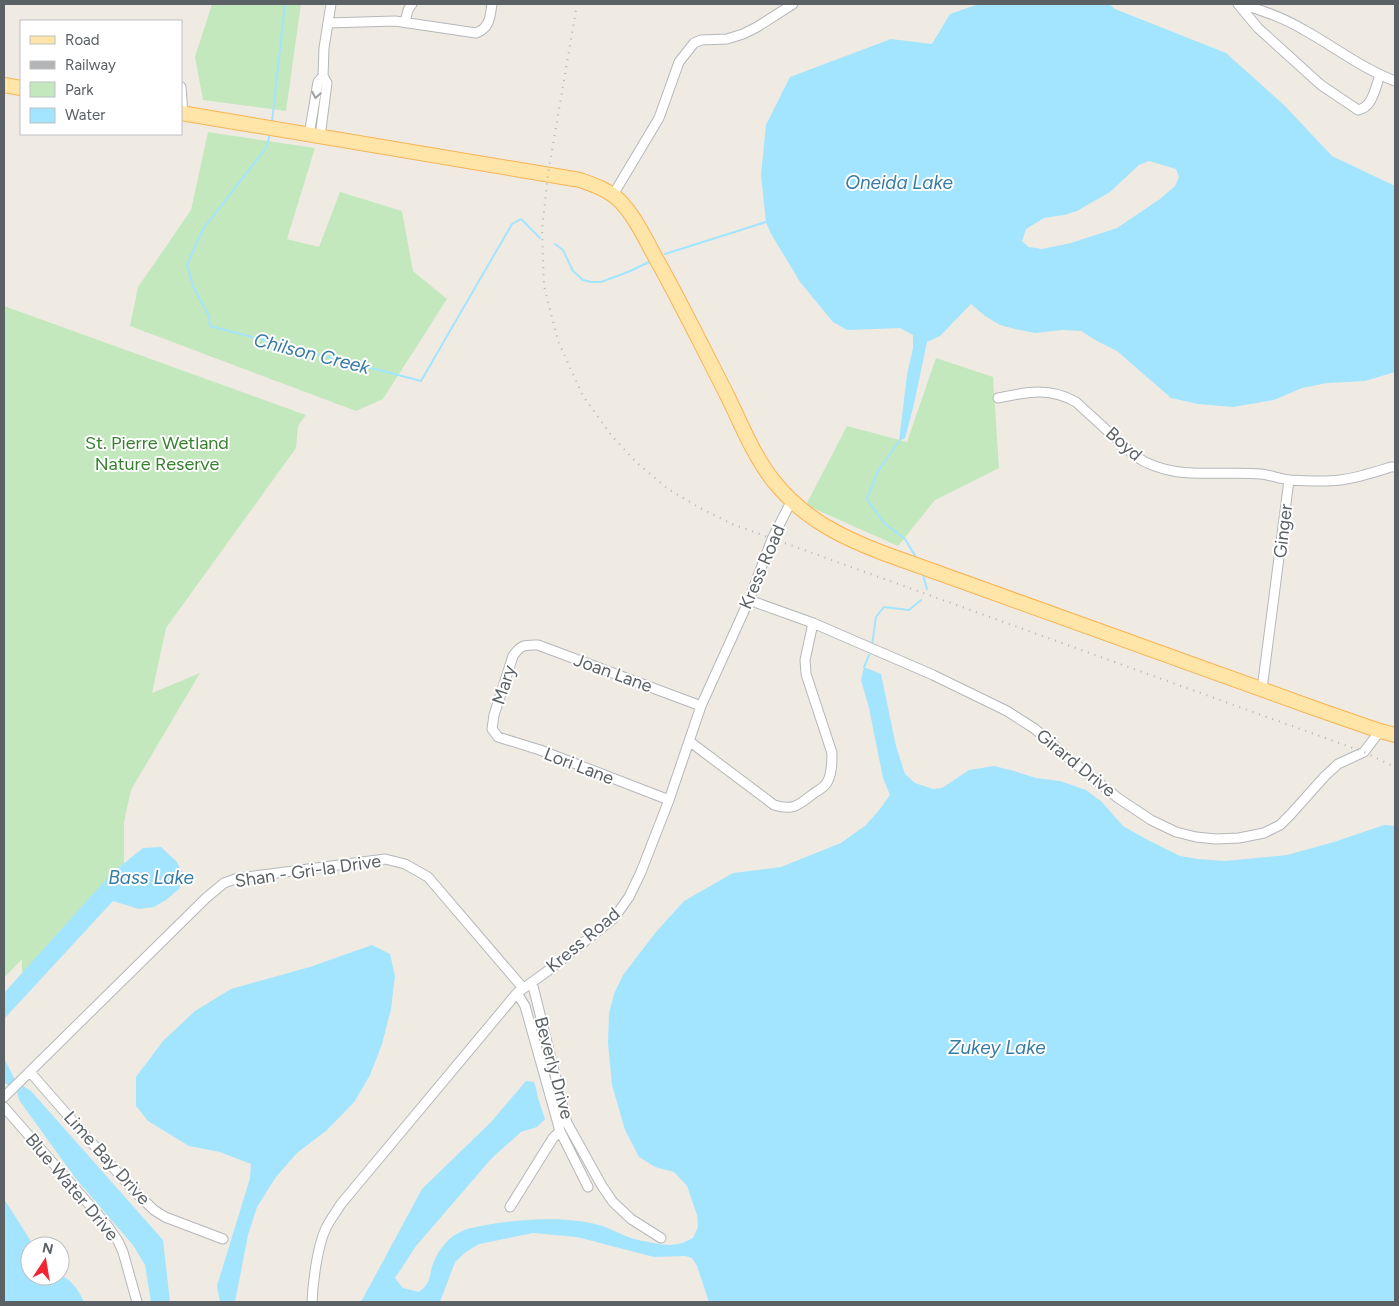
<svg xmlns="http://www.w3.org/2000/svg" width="1399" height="1306" font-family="Figtree,sans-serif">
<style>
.green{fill:#c4e8be}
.water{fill:#a3e4ff;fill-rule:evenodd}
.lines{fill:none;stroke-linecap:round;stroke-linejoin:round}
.stream{stroke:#a3e4ff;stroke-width:2}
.street-casing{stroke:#b4b7bb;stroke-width:11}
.primary-casing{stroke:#f9b353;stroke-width:16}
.street{stroke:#fff;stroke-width:9}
.primary{stroke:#ffe5a8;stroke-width:14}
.rail{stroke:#b3b4b5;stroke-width:2;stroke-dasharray:1 6;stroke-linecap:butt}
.oneway{stroke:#9da0a3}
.labels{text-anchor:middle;stroke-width:4;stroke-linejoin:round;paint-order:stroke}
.park-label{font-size:18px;fill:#37812f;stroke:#fff}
.street-label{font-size:18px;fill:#5b6165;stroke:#fff}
.water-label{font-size:19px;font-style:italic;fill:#367ba4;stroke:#fff}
</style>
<rect width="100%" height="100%" fill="#efebe3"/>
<!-- green -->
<path class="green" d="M212,4H301L286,111L203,100L195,57Z
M208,132L315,148L287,239L319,247L340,192L402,211L413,271L447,299L383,399L356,411L130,326L138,287L191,210Z
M4,306L306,415L298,426L296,448L166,628L152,693L200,673L131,790L124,822V872L22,977V959L4,978Z
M936,358L993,377L999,468L935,500L898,546L806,505L847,426L907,442Z"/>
<!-- water -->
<path class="water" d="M979,4H1109L1115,9L1226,53L1285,106L1332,156L1395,186V372L1365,381L1327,383L1302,388L1274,400L1233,407L1198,404L1171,398L1117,351L1097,341L1081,331L1062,330L1035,333L1015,329L1000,325L985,316L971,304L940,336L927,342L914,404L905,438L899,441L907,375L913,348V335L900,328L847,330L833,322L800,282L770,232L766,222L761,175L766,125L790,77L891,39L932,44L950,14ZM1149,161L1176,169L1179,177L1175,186L1160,199L1117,228L1071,243L1042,249L1029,247L1022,241L1026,229L1044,218L1064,215L1077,211L1110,192L1139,165Z
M864,667L881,674L896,746L905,774L915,783L933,789L942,788L969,770L994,766L1014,771L1036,778L1060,781L1086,790L1102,802L1123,826L1146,839L1180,856L1198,859L1225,861L1287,855L1334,842L1384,825L1395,826V1302H709L697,1266L692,1258L685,1256L654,1257L577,1237L533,1233L479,1244L466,1252L455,1262L440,1302H361L422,1189L491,1122L526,1081L534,1082L536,1088L538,1098L545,1119L537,1127L521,1132L492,1158L416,1246L395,1278L403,1288L419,1292C433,1282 428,1273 435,1259C439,1250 448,1238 457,1234C466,1228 476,1227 486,1225C522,1219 563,1216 599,1225C610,1228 620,1234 631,1238C637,1240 643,1241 649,1242C667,1246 677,1247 693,1238L698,1227L697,1215L687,1186L674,1172L655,1167L639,1157L625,1130L612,1085L608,1043L609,1013L614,994L623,975L656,932L684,901L733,873L781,867L841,843L866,825L880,809L890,795L883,778L869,708L861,680Z
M161,847L176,861L184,875L179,889L166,900L154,907L139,909L113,901L4,1019V993L112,873L143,848Z
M372,945L390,954L395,976L391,1009L382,1044L370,1075L355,1101L327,1130L297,1153L276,1177L257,1207L248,1235L235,1302H220L217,1286L250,1178L251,1164L220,1152L189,1146L148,1121L136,1106V1077L163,1041L195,1011L231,989L310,967Z
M4,1058L15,1080L9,1086L4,1082Z
M23,1086L31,1091L163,1240L170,1302H151L145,1265L133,1245L76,1179L19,1100L17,1092Z
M4,1199L34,1246H30V1276C37,1276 57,1274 61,1276C72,1279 80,1293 84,1302H4Z"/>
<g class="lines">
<!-- stream -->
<path class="stream" d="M272,122L285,4
M270,134L266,148L203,229L187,265L193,286L209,316L210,326L421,381L512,224L521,219L540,238
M555,244L563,250L573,271L583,280L591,282H601L628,272L649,262
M665,254L766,222
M899,441L877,473L867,499L884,523L905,539L917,559
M923,575L927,589
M872,645L876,617L884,607L909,610L921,600
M864,667L869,655"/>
<defs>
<path id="street" d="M1238,4L1258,28L1321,85L1358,110C1373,107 1375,88 1380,75
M1240,4C1262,10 1284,18 1304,30C1335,47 1363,69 1395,81
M405,22L408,10L412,4
M328,23L395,21L476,33C490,28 490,17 492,4
M323,76L324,48L331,4
M181,87L183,114
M309,135L318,82L323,76L327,83L320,137
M613,195L659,118L679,62L694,43L701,40L727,39L743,34L757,27L793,4
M998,398C1027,392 1049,387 1076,402L1135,456C1173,482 1218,470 1261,474C1271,475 1280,479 1290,480C1306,481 1325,482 1340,480C1357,478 1375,472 1391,467H1395
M749,600L813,623L933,675L1007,711L1035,729L1067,757L1118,798L1151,820L1176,832L1196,837L1216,839L1239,838L1264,833L1280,825L1291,814L1325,776L1338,764L1364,752L1380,731
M1262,689L1289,480
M689,741L774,805C793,811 799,805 813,794C817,791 823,788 826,784C832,776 832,762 832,753L806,674L805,660L813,623
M669,800L540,750L498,737L492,729L494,715L513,656C521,644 525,645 538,645L701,706
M532,982L567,1123L602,1186L613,1202L631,1219L661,1238
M517,993L525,1006L560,1131L588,1187
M30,1072L132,1189L154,1210L165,1217L223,1239
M4,1097L206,898L224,883L238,878L385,859L405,864L428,877L523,988
M4,1107L107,1225L118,1241L123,1252L137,1302
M510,1207L553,1138L560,1131
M312,1302C313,1282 317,1247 326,1228C330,1220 336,1212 341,1204L517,993L549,970L614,918L629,897L641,872L669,800L701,706L749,600L772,539L792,500"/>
<path id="primary" d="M4,85L21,88
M181,113L580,180C594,185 609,190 620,201C637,219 646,241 658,262C683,307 705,352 728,397C742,426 755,459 776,484C805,519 841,537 883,553L1322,711L1380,731L1395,735"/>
</defs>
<!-- street casing -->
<use href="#street" class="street-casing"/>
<!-- primary casing -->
<use href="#primary" class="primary-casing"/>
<!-- street -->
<use href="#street" class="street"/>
<!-- primary -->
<use href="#primary" class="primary"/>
<!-- rail -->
<path class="rail" d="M577,4L548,174L542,230L544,286L558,341L583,396L611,435L636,462L668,489L700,508L732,524L1364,752L1395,767"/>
</g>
<!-- one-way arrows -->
<defs><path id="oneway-chevron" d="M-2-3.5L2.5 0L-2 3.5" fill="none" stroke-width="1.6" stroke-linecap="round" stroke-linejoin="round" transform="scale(1.25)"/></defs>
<use class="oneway" href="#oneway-chevron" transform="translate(316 95) rotate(100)"/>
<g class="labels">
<!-- park labels -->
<g class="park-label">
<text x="157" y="449">St. Pierre Wetland<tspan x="157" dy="21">Nature Reserve</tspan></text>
</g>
<!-- street labels -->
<g class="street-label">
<text transform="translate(1124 444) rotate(41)" y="6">Boyd</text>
<text transform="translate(1283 531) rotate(-83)" y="6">Ginger</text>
<text transform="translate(762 567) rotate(-67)" y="6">Kress Road</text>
<text transform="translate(613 673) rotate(20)" y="6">Joan Lane</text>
<text transform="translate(504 685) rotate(-72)" y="6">Mary</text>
<text transform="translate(1076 763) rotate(39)" y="6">Girard Drive</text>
<text transform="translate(579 766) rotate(21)" y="6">Lori Lane</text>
<text transform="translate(308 871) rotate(-8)" y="6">Shan - Gri-la Drive</text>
<text transform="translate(583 940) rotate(-40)" y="6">Kress Road</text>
<text transform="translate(554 1068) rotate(75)" y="6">Beverly Drive</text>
<text transform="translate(107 1158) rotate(48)" y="6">Lime Bay Drive</text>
<text transform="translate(72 1187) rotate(50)" y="6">Blue Water Drive</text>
</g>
<!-- water labels -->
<g class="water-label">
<text x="899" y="189">Oneida Lake</text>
<text transform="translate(312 353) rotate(14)" y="7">Chilson Creek</text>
<text x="151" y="884">Bass Lake</text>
<text x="997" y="1054">Zukey Lake</text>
</g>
</g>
<!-- border -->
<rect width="1399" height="1306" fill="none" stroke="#5b6165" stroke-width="10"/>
<!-- legend -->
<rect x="20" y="20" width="162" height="115" fill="#ffffff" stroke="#bdc0c1"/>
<rect x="30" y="36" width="25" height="8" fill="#ffe5a8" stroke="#bdc0c1"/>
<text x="65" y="45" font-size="15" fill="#5b6165">Road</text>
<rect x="30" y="61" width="25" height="8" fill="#b3b4b5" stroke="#bdc0c1"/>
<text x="65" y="70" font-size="15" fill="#5b6165">Railway</text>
<rect x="30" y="82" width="25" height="15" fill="#c4e8be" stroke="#bdc0c1"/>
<text x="65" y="95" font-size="15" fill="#5b6165">Park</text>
<rect x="30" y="108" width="25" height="15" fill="#a3e4ff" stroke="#bdc0c1"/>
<text x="65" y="120" font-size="15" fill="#5b6165">Water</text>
<!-- north arrow -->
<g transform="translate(45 1261) rotate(12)"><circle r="24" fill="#ffffff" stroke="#bdc0c1"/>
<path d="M0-4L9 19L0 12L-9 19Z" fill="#f22633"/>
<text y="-8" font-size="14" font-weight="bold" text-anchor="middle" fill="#5b6165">N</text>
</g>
</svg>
